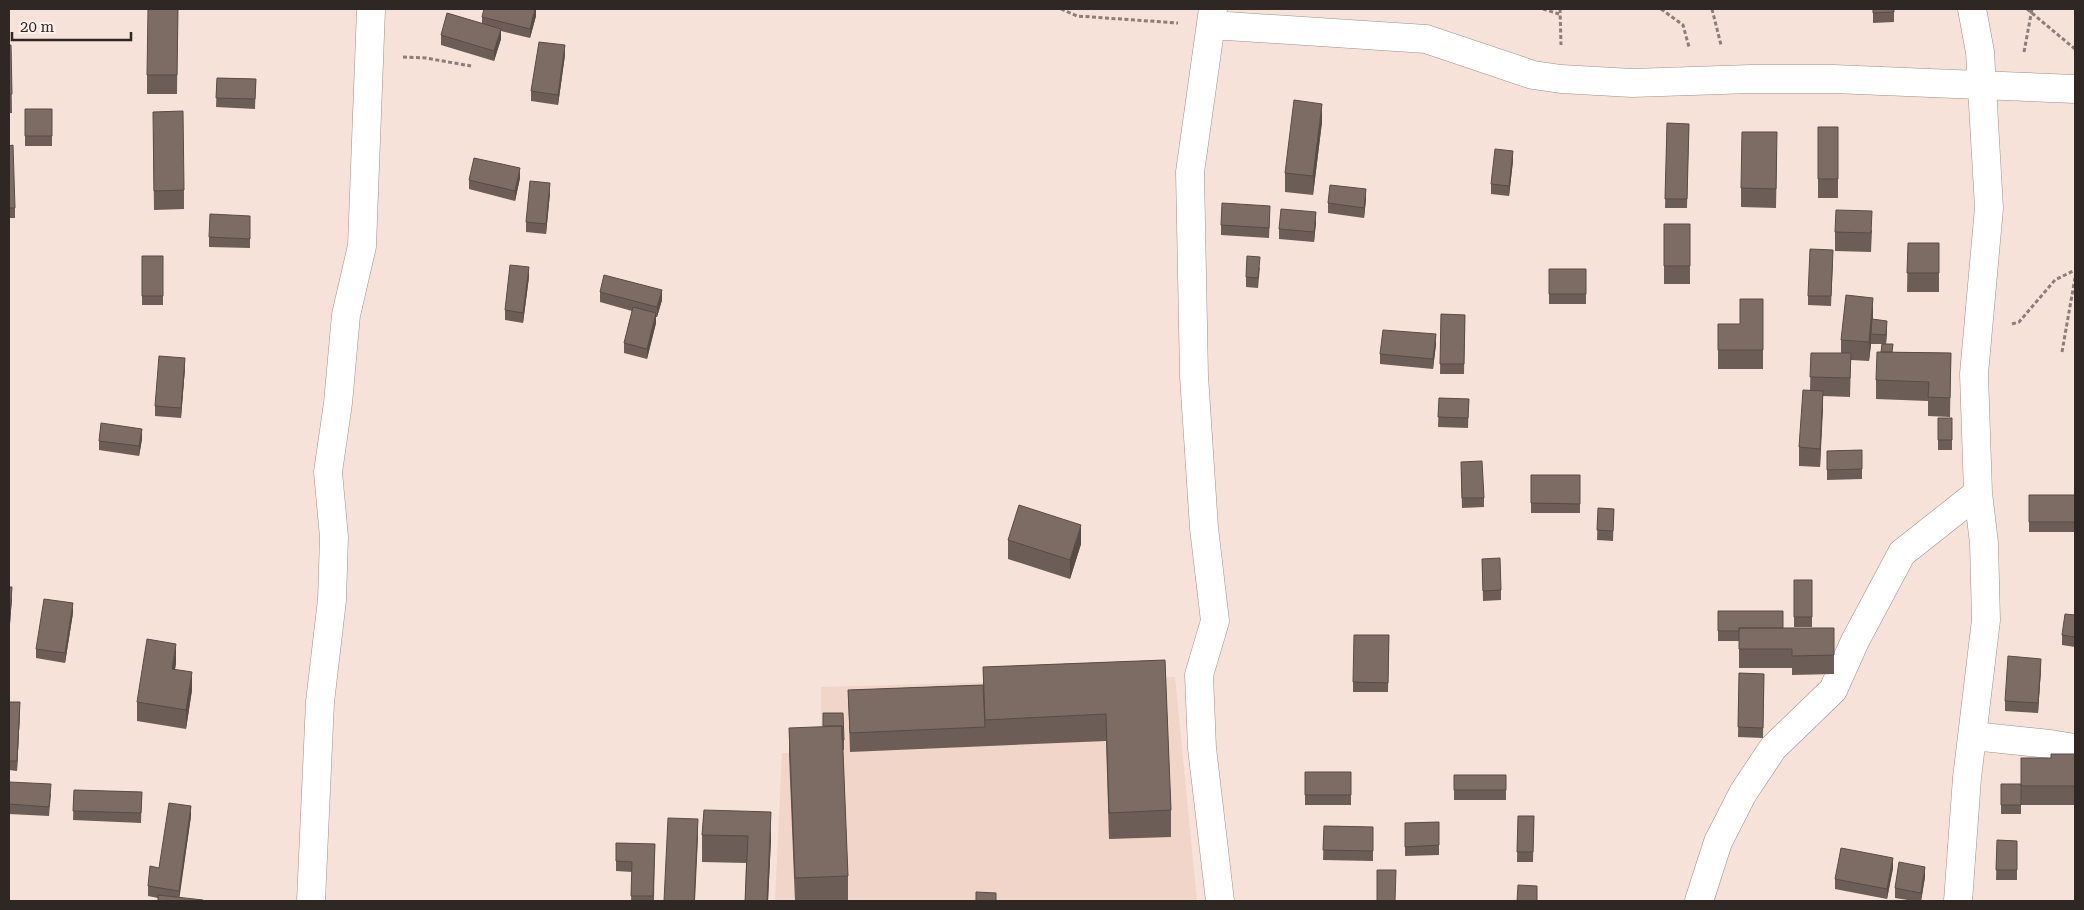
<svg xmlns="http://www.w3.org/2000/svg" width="2084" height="910" font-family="'Roboto Serif',serif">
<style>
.built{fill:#f0d5c8}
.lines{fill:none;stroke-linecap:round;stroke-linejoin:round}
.minor-casing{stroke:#a18e86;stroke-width:29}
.path{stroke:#8b7d77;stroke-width:3;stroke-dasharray:4 2.5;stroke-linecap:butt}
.minor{stroke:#fff;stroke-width:28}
.wall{fill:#6c5d56}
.shaded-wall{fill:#584c46}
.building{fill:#7d6c64;stroke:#584c46}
</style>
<rect width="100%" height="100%" fill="#f6e2d9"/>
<!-- built -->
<path class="built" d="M1175,677L1197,901H775L782,753H821V687Z"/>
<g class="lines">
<defs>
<path id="minor" d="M1213,9L1190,172L1194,376L1204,528L1215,621L1199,675L1202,748L1220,901
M1211,25L1426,39L1533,75L1561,79L1632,83L1751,79H1833L2075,89
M1973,736L2050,744L2075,748
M311,901L320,702L332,600L334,537L328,472L338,403L346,315L362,246L371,9
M1699,901L1718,842L1743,793L1773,748L1833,690L1855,641L1902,553L1978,493
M1958,901L1967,778L1986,620L1984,543L1978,493L1974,374L1989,208L1980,52L1972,9"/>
</defs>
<!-- minor casing -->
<use href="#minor" class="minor-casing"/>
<!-- path -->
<path class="path" d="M1061,9L1077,16L1178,23
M1543,9L1559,14
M1560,9L1561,45
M1661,9L1683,25L1689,47
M1712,9L1721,45
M2027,9L2075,49
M2024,52L2032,9
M403,57L426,58L471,66
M2012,324L2019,322L2055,280L2075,270
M2062,352L2075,278"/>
<!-- minor -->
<use href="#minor" class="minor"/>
</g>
<!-- wall -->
<path class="wall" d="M178,9L177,94H147V75Z
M536,9V16L530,38L501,31V39L494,61L441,45V35L482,24V17Z
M1873,9H1894V22L1873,23Z
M9,45H11L12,113H9Z
M565,55L558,105L531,101V91Z
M217,78L256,79L255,109L216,107Z
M25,109H52V146H25Z
M1322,122L1313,195L1285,192V173Z
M1667,123L1689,124L1687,208H1665Z
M1818,127H1838V198H1818Z
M153,131L184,190V209L154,210Z
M9,146L15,208V218H9Z
M1777,151L1776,208L1741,207V188Z
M1513,161L1509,196L1491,194V184Z
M520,178L515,201L469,189V180Z
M550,193L546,234L526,232V222Z
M1366,199L1364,218L1328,213V203Z
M250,216V248L209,247V237Z
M1270,216L1269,238L1221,235V225Z
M1316,222L1314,242L1279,239V229Z
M1664,224H1690V284H1664Z
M1872,230L1871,252L1835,251V232Z
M1908,243H1939V292H1907Z
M142,256H163V305H142Z
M1833,260L1831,306L1808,305V296Z
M1260,267L1258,288L1246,287V277Z
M1549,269H1586V304H1549Z
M529,277L523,323L505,320V310Z
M600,292L662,300L657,317H656V323L647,359L624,353V343L632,311L600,302Z
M1763,299V369H1718V324H1740Z
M1441,314L1465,315L1464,374H1440Z
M1873,319L1887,330L1886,344L1893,352L1951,353L1950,417L1928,416V401L1876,399V380L1881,352L1882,344H1871L1869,361L1851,360L1850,397L1823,396L1820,467L1799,466V447L1810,390L1811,353H1841V340Z
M1436,344L1433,369L1380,364V354Z
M185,368L181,418L155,416V406Z
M1439,398L1469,399L1468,428L1438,427Z
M1938,418H1952V450H1938Z
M142,439L139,456L99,450V441Z
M1862,450V479L1827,480V451Z
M1461,472L1484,498V507L1462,508Z
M1531,475H1580V513H1531Z
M2029,495H2075V532H2029Z
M1598,508L1614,509L1613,541L1597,540Z
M1008,540L1081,544L1070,579L1008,559Z
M1482,559L1501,590V600L1483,601Z
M1794,580H1812V627H1794Z
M9,587L12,597L10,624H9Z
M1718,611L1783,628H1834V674L1792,675V668H1739V641H1718Z
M73,613L65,663L36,658V649Z
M2075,615V647L2062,645V635Z
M1389,635L1388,692H1353V682Z
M1165,660L1171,810V837L1109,839L1106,741L850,752L848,690L983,685V667Z
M176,663L175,669L192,690L186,729L137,721V702Z
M2041,669L2038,713L2005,711V701Z
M1739,673L1764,674L1763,738L1738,737Z
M9,702L20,712L17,771L9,770Z
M789,728L844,740V750H843L848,876V901H795L789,755Z
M2075,754V805H2021V814H2001V784H2021L2051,758Z
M1305,772H1351V805H1305Z
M1454,775H1506V800H1454Z
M9,782L51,794L49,816L9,814Z
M74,790L142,792L141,823L73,820Z
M704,810L771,839L768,901H745L746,863L702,862V835Z
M191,816L179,897L158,898L148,896V886Z
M1518,816H1534L1533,862H1517Z
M1439,822V855L1405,856V823Z
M1324,826L1373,827V861L1323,860Z
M1997,840L2017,841V880H1996Z
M616,843L655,844L654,901H631L632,872L616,871Z
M1893,868L1887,899L1835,889V879Z
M1925,877L1921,901H1914L1895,898V888Z"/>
<!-- shaded-wall -->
<path class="shaded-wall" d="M535,9H536V16L530,38V29Z
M501,29V39L494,61V51Z
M565,45V55L558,105V95Z
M1322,104V122L1313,195V176Z
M1513,151V161L1509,196V186Z
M520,168V178L515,201V191Z
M550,183V193L546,234V224Z
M1366,189V199L1364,218V208Z
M1316,212V222L1314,242V232Z
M529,267V277L523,323V313Z
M662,290V300L657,317V307Z
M1873,298V317L1872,334H1871V344L1869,361V342Z
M656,313V323L647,359V349Z
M1887,321V330L1886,345V335Z
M1436,334V344L1433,369V359Z
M185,358V368L181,418V408Z
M1823,391V410L1820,467V449Z
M142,429V439L139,456V446Z
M1081,525V544L1070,579V560Z
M12,587V597L10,624V614Z
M73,603V613L65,663V653Z
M176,644V663L172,688V669Z
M2041,659V669L2038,713V703Z
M192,672V690L186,729V710Z
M20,702V712L17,771V761Z
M191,806V816L179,901V891Z
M771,812V839L768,901H767Z
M698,819V838L695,901H694Z
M1893,858V868L1887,899V889Z
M1925,867V877L1921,901V893Z"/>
<!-- building -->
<path class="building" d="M148,9H178L177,75H147Z
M484,9H535L530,29L482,17Z
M1873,9H1894V12L1873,13Z
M447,13L501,29L494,51L441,35Z
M539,42L565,45L558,95L531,91Z
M9,45H11L12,94H9Z
M217,78L256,79L255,99L216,98Z
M1294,100L1322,104L1313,176L1285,173Z
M25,109H52V136H25Z
M183,111L184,190L154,191L153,112Z
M1667,123L1689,124L1687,199H1665Z
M1818,127H1838V179H1818Z
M1742,132H1777L1776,189L1741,188Z
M13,145L15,208H9V146Z
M1495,149L1513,151L1509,186L1491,184Z
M474,158L520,168L515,191L469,180Z
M530,181L550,183L546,224L526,222Z
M1330,185L1366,189L1364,208L1328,203Z
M1222,203L1270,206L1269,228L1221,225Z
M1281,209L1316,212L1314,232L1279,229Z
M1836,210L1872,211L1871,233L1835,232Z
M210,214L250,216V239L209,237Z
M1664,224H1690V266H1664Z
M1908,243H1939V273H1907Z
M1810,249L1833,250L1831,296H1808Z
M142,256H163V296H142Z
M1247,256L1260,257L1258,278L1246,277Z
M510,265L529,267L523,313L505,310Z
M1549,269H1586V294H1549Z
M604,275L662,290L657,307L600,292Z
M1846,295L1873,298L1869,342L1841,340Z
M1740,299H1763V350H1718V324H1740Z
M633,307L656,313L647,349L624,343Z
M1441,314L1465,315L1464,364H1440Z
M1872,319L1887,321L1886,335L1871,334Z
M1383,330L1436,334L1433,359L1380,354Z
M1882,344H1893L1892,352H1881Z
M1877,352L1951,353L1950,398L1928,397L1929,382L1876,380Z
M1811,353H1851L1850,378L1810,377Z
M159,356L185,358L181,408L155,406Z
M1803,390L1823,391L1820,449L1799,447Z
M1439,398L1469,399L1468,418L1438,417Z
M1938,418H1952V440H1938Z
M101,423L142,429L139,446L99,441Z
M1862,450V469L1827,470V451Z
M1482,461L1484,498H1462L1461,462Z
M1531,475H1580V504L1531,503Z
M2029,495H2075V522H2029Z
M1019,505L1081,525L1070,560L1008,540Z
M1598,508L1614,509L1613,531L1597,530Z
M1500,558L1501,590L1483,591L1482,559Z
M1794,580H1812V617H1794Z
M9,587H12L10,614H9Z
M44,599L73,603L65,653L36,649Z
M1718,611H1783V628H1739V631H1718Z
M2065,614L2075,615V637L2062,635Z
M1739,628H1834V655L1792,656V649H1739Z
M1354,635H1389L1388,683L1353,682Z
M147,639L176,644L172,669L192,672L186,710L137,702Z
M2008,656L2041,659L2038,703L2005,701Z
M1165,660L1171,810L1109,813L1106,714L985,720L983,667Z
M1739,673L1764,674L1763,728L1738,727Z
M983,685L985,727L850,733L848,690Z
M9,702H20L17,761H9Z
M823,713H843L844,740H842V726H823Z
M842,726L848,876L795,878L789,728Z
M2051,754H2075V786H2021V758H2051Z
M1305,772H1351V795H1305Z
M1454,775H1506V790H1454Z
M9,782L51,784L49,807L9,804Z
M2001,784H2021V805H2001Z
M74,790L142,792L141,813L73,811Z
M169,803L191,806L179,891L148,886L150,866L159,868Z
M704,810L771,812L767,901H745L748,836L702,835Z
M1518,816H1534L1533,852H1517Z
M668,818L698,819L694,901H664Z
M1439,822V845L1405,847V823Z
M1324,826L1373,827V851L1323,850Z
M1997,840L2017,841V870H1996Z
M616,843L655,844L653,896H631L632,862L616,861Z
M1841,848L1893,858L1887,889L1835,879Z
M1899,862L1925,867L1921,893L1895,888Z
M1377,870H1396L1395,901H1377Z
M1518,885L1537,886V901H1517Z
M976,892L996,893V901H976Z
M158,895L203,900V901H158Z"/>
<!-- border -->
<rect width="2084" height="910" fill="none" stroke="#2f2724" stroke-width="20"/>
<!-- scale -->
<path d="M12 32v8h119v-8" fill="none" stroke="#2f2724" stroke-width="2.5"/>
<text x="20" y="32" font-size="15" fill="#2f2724" stroke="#fef1ec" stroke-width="4" paint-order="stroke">20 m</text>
</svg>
